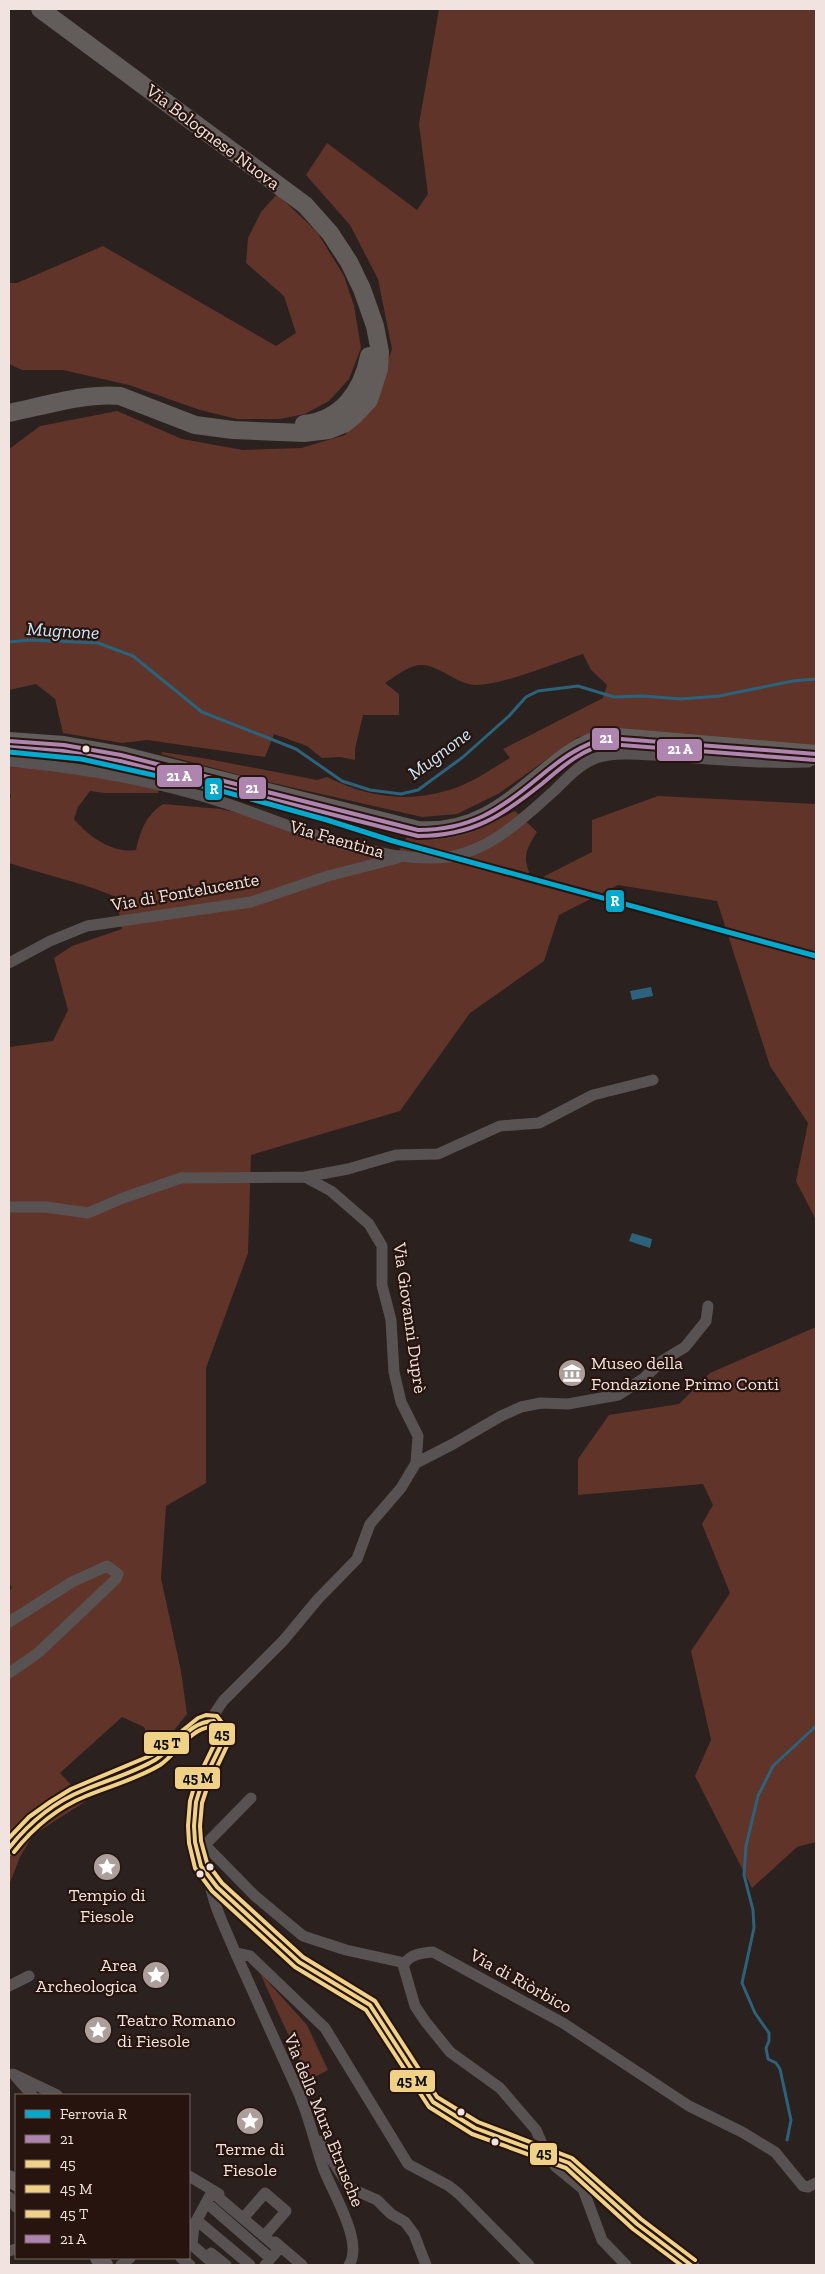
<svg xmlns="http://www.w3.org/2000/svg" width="825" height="2274" font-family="'Zilla Slab',serif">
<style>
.green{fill:#603428}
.water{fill:#2b637c}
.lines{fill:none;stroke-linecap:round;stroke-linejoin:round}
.stream{stroke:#2b637c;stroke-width:3}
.street{stroke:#585352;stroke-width:11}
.secondary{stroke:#635e5d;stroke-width:16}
.primary{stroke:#625c5a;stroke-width:18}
.bus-1-casing{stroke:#27140f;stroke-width:8}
.bus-2-casing{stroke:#27140f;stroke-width:8}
.bus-3-casing{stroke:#27140f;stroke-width:8}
.bus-4-casing{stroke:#27140f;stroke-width:8}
.bus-5-casing{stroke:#27140f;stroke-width:8}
.bus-1{stroke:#ad85ae;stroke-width:4}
.bus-2{stroke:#efd286;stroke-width:4}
.bus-3{stroke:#efd286;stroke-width:4}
.bus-4{stroke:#efd286;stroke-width:4}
.bus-5{stroke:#ad85ae;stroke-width:4}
.rail-1-casing{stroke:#27140f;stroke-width:9}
.rail-1{stroke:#00a9ce;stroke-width:5}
.bus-dot{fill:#f1e3df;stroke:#27140f;stroke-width:2}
.labels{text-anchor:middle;stroke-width:4.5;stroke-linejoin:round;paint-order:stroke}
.street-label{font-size:18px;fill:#f1e3df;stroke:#27140f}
.poi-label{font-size:18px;fill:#f1e3df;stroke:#27140f;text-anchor:start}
.water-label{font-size:19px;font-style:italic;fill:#c8eafb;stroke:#27140f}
.line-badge{stroke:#27140f;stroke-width:2}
.badge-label{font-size:14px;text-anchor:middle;font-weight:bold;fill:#fff}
.pale-badge-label{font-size:14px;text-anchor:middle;font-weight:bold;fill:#111}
</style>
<rect width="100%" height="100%" fill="#2b211e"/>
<!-- green -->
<path class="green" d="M439,9H816V746L616,732L578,737L498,794L457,814L422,817L251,778L161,754L162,752L208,759L317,780L327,777C367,797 406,803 449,790C471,784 491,769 510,758L503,749L603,698L607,685L591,670L583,654C555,663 504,685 475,685C469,685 459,681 454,678C420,658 416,662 385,683L399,694V715H363L355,749V760L340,757L322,758L307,746L274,734L265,757L147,740L122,743L63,733L55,699L36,684L9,690V449L40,426L117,411L182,439L243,450L301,448L345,435L373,402L392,349L378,279L350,225L306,175L327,143L417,210L428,194L419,124Z
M277,194L317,232L344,276L354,306L361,348L349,379L329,401L305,414L280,419H237L200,410L129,385L63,370H22L9,364V283H17L103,246L276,346L296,333L284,296L246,263L248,238L261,212Z
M9,767L50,769L159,787L158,793H104L90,791L78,807L74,819C88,836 113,854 136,850C141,830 145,816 163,804L221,809L399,851L407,837C450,844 477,830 515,811L537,832C523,854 523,858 533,882L592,852V820L658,796L816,804V1220L796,1181L808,1123L770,1066L717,901L618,885L559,915L544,961L470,1013L400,1111L251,1155L248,1253L206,1368V1483L166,1506L161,1578L181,1671L187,1714L155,1754L144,1727L122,1717L60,1773L86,1801L33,1835L20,1857L9,1885V1591L12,1588L9,1583V1047L53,1041L68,1010L54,958L72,946L122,929L116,897C81,882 45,875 9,863V799L11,797L9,789Z
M816,1327V1842L797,1847L752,1888L695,1776L711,1740L691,1651L730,1593L702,1524L713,1505L703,1484L578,1495V1459L609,1415L679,1404L710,1373Z
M260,1973L307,2025L328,2070L309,2080Z"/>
<!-- water -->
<path class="water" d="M651,987L653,996L632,1000L630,991Z
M632,1233L652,1239L650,1248L629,1241Z"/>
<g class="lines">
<!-- stream -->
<path class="stream" d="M9,642L31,640L98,643L133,656L202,712L296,749L342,781L370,790L401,794L418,790L463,757L509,716L526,697L538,691L578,686L614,697L643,696L681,699L719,696L793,681L816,679
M787,2140L791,2120L780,2069L776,2063L768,2059L766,2048L769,2041V2033L755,2013L742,1983L754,1928L753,1910L744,1875L746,1846L758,1796L773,1766L816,1726"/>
<!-- street -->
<path class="street" d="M9,761C82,768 155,780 225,803C292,825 361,859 433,858C483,858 522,820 556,789C568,777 580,764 596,758C618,751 645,755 668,756C715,759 761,764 808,762L812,760L814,754
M9,963L50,941L87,926L251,902L328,876L398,858
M305,1177L348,1169L396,1155L438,1154L500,1126L539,1123L593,1095L653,1080
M9,1207H46L88,1213L123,1198L181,1178L305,1177L331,1191L369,1224L382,1246V1285L391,1320L394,1372L401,1402L418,1436L416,1463L401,1488L370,1524L357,1559L318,1599L283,1641L223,1701L215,1713L214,1721
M416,1463L453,1444L501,1416L521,1407L541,1403L568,1404L618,1395L643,1379L662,1361L685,1347L706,1321L708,1306
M9,1622L72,1582L107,1566L118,1574L116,1579L38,1653L9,1673
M205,1845L255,1896L303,1936L346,1950L405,1963
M200,1850L251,1798
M209,1877C212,1904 225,1927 235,1952C255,1997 276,2042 296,2087C309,2114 314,2142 324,2170C333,2193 364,2243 349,2265
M236,1953L250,1956L325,2028L408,2164L449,2186L459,2194L529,2265
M405,1963C411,1954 423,1953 433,1952L563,2023L689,2106L742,2132L775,2152L803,2186L808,2187L816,2183
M405,1963L403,1965L415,2006L425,2021L450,2052L500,2088L536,2130L546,2153
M9,1986L29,1976
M13,2074L57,2095
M16,2077L32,2095
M320,2141L350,2188L377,2200L391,2214L405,2222L414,2234L426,2265
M558,2158L555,2166L583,2189L602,2240L626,2265
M189,2176L219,2194
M9,2197L16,2207
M208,2204L269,2257
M245,2216L265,2193L286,2211L266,2234
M200,2223L250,2265
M275,2242L302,2265
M9,2251L16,2249
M211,2253L226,2265
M181,2258L190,2265
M121,2265L130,2258
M215,2265L192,2245L194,2225L212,2192L279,2249L265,2265"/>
<!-- secondary -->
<path class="secondary" d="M9,1848C27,1824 57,1801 84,1790C111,1779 141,1771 164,1754C178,1743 195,1718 214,1721L218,1725L222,1733L221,1745L201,1786L196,1802L194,1826L195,1842L201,1866L217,1887L299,1962L370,2005L433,2102L475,2128L569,2163L637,2224L691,2265
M9,2178L16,2183
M98,2258L105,2265"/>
<!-- primary -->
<path class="primary" d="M9,413C44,406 83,393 120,396L195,425L233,430L304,433L329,430L344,424L354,416L369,400L379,369L380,352L375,326L362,289L349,262L330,233L305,205L40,9
M304,424C342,420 362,391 369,356
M9,741L64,745L121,755L418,830C474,834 506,805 547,771C569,753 589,737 618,737L816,754"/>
<defs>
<path id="bus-1" d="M9,741L64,745L121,755L418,830C470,830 500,810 538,778C560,760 580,744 608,738L816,754"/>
<path id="bus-2" d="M9,1848C29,1823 54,1802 84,1790C108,1780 133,1773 155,1760C175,1748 189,1721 214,1721L222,1733L221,1745L201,1786L196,1802L194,1826L195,1842L201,1866L217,1887L299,1962L370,2005L433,2102L475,2128L569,2163L637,2224L691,2265"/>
<path id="bus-3" d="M14,1852C33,1828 57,1808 86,1796C110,1786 137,1779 160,1765C176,1754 191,1728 211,1727L216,1734L215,1743L195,1784L190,1801L188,1826L189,1843L195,1868L212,1891L295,1967L366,2010L429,2107L472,2134L566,2168L633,2229L681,2265"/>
<path id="bus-4" d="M9,1838L29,1817L50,1802L71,1789L152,1755L198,1718L206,1715L217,1716L228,1731L227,1746L207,1788L202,1803L200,1826L201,1841L207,1863L222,1883L303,1957L375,2001L437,2097L478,2122L572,2158L641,2219L695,2260"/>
<path id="bus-5" d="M9,747L63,751L120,761L418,836C472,836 502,816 543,783C563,766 582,749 608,744L815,760"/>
</defs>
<!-- bus-1 casing -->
<use href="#bus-1" class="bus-1-casing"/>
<!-- bus-2 casing -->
<use href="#bus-2" class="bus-2-casing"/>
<!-- bus-3 casing -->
<use href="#bus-3" class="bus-3-casing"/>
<!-- bus-4 casing -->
<use href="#bus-4" class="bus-4-casing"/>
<!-- bus-5 casing -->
<use href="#bus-5" class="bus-5-casing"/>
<!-- bus-1 -->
<use href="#bus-1" class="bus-1"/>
<!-- bus-2 -->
<use href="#bus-2" class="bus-2"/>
<!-- bus-3 -->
<use href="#bus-3" class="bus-3"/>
<!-- bus-4 -->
<use href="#bus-4" class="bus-4"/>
<!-- bus-5 -->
<use href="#bus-5" class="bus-5"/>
<defs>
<path id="rail-1" d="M9,752L81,759L207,787L327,820L393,841L816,956"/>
</defs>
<!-- rail-1 casing -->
<use href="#rail-1" class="rail-1-casing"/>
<!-- rail-1 -->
<use href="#rail-1" class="rail-1"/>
</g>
<!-- icons -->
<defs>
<symbol id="museum-disc" viewBox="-11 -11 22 22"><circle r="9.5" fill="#ac9f9b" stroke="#27140f"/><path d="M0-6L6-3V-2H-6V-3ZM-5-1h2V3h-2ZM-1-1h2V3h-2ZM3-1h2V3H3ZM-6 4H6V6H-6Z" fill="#fff"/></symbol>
<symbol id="sight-disc" viewBox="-11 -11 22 22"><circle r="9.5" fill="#ac9f9b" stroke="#27140f"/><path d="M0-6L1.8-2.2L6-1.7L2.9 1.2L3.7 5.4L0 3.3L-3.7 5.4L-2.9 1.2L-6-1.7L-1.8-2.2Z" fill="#fff"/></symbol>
</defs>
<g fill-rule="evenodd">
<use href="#museum-disc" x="556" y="1357" width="32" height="32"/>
<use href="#sight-disc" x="91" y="1851" width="32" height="32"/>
<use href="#sight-disc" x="140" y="1959" width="32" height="32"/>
<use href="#sight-disc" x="82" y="2014" width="32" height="32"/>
<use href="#sight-disc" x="234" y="2105" width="32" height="32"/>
</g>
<!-- markers -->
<g class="bus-dot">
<circle cx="86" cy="749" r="4.5"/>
<circle cx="210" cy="1867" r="4.5"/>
<circle cx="200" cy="1874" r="4.5"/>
<circle cx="461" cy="2112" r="4.5"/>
<circle cx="495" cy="2142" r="4.5"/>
</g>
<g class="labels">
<!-- street labels -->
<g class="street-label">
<text transform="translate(213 137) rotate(37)" y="6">Via Bolognese Nuova</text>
<text transform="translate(337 839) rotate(16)" y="6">Via Faentina</text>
<text transform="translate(185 892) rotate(-10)" y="6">Via di Fontelucente</text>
<text transform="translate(410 1318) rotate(82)" y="6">Via Giovanni Duprè</text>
<text transform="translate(521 1981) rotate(29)" y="6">Via di Riòrbico</text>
<text transform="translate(324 2120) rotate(68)" y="6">Via delle Mura Etrusche</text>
</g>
<!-- poi labels -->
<g class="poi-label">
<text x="591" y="1369">Museo della<tspan x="591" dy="21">Fondazione Primo Conti</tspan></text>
<text x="107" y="1901" text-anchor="middle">Tempio di<tspan x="107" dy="21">Fiesole</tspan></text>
<text x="137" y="1971" text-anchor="end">Area<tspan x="137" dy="21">Archeologica</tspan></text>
<text x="117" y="2026">Teatro Romano<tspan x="117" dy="21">di Fiesole</tspan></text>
<text x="250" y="2155" text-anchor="middle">Terme di<tspan x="250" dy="21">Fiesole</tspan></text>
</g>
<!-- water labels -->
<g class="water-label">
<text transform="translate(63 630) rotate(3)" y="7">Mugnone</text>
<text transform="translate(439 753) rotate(-37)" y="7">Mugnone</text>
</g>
</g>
<g class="line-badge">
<rect x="591" y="727" width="29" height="24" rx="5" fill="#ad85ae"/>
<rect x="656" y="738" width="47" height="24" rx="5" fill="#ad85ae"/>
<rect x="156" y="764" width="47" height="24" rx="5" fill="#ad85ae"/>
<rect x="238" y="776" width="29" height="24" rx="5" fill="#ad85ae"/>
<rect x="204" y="777" width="19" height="24" rx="5" fill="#00a9ce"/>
<rect x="605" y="889" width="20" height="24" rx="5" fill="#00a9ce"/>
<rect x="208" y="1722" width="28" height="24" rx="5" fill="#efd286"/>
<rect x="143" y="1731" width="47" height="24" rx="5" fill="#efd286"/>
<rect x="174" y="1766" width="47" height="24" rx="5" fill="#efd286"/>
<rect x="389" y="2069" width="47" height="24" rx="5" fill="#efd286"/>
<rect x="529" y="2142" width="29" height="24" rx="5" fill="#efd286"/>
</g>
<g class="badge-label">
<text x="606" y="743">21</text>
<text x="680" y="754">21 A</text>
<text x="179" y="781">21 A</text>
<text x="252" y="793">21</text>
<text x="214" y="794">R</text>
<text x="615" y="906">R</text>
</g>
<g class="pale-badge-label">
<text x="222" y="1739">45</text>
<text x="167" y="1748">45 T</text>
<text x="198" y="1783">45 M</text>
<text x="412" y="2086">45 M</text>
<text x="544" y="2158">45</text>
</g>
<!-- border -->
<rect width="825" height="2274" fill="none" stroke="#f1e3df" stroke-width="20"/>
<!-- legend -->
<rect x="15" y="2094" width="175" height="165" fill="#27140f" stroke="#786762"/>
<rect x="25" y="2110" width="25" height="8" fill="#00a9ce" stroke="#786762"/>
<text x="60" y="2119" font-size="15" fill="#f1e3df">Ferrovia R</text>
<rect x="25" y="2135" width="25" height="8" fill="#ad85ae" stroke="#786762"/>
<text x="60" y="2144" font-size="15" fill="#f1e3df">21</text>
<rect x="25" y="2160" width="25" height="8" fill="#efd286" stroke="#786762"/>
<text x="60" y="2169" font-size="15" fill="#f1e3df">45</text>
<rect x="25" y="2185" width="25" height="8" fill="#efd286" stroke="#786762"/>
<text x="60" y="2194" font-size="15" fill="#f1e3df">45 M</text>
<rect x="25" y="2210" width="25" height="8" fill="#efd286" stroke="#786762"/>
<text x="60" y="2219" font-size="15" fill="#f1e3df">45 T</text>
<rect x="25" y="2235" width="25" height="8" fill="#ad85ae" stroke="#786762"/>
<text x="60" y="2244" font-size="15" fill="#f1e3df">21 A</text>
</svg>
